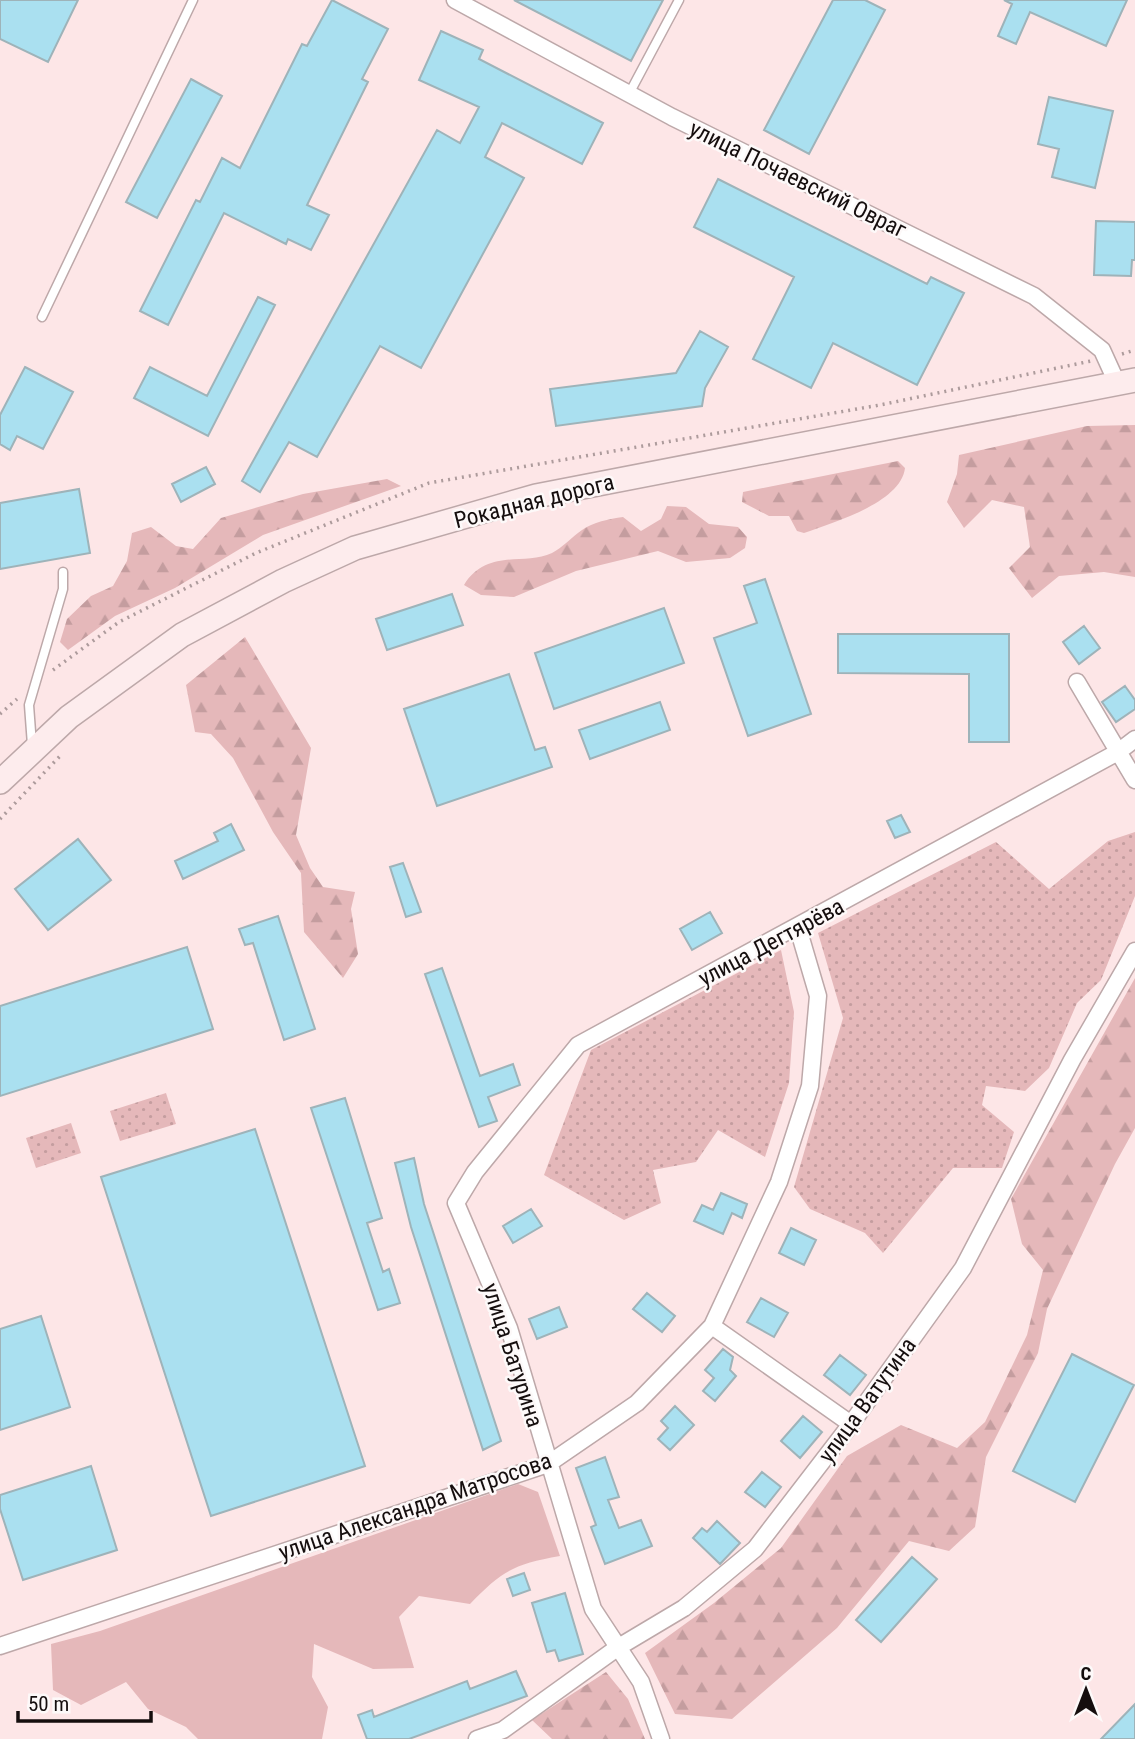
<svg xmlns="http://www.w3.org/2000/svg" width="1135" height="1739" font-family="'Roboto Condensed',sans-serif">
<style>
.grass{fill:url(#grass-dots)}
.forest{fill:url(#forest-firs)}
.garden{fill:#e5b8ba}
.building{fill:#aae0f0;stroke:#9eb3b9;stroke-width:2}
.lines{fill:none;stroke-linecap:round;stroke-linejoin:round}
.lane-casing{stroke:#bda8a9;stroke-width:11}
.street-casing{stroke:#bda8a9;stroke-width:19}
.secondary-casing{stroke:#bda8a9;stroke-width:26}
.path{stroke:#ad9b9c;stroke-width:3.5;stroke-dasharray:2 5;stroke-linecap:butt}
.lane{stroke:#fff;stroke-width:8}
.street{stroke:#fff;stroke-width:16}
.secondary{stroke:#fdeced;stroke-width:23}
.labels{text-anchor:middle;stroke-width:5;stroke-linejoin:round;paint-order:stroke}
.street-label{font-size:23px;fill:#150e0e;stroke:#fdf9f9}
</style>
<defs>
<pattern id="grass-dots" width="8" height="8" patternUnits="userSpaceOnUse" patternTransform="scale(1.75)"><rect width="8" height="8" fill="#e5b8ba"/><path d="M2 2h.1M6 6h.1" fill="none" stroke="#c49d9f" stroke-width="1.8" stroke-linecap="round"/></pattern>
<pattern id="forest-firs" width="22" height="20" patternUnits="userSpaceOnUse" patternTransform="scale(1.75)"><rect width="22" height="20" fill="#e5b8ba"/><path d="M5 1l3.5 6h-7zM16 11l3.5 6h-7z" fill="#c49d9f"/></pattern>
</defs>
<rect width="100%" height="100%" fill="#fde6e7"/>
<!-- grass -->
<path class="grass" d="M1135,832V896L1101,980L1077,1003L1049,1068L1025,1091L986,1086L982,1105L1014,1132L1002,1168H953L883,1253L865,1233L810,1209L794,1187L843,1018L818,933L996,842L1049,889L1108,841Z
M781,950L794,1012L789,1083L765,1157L718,1130L696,1162L653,1170L661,1203L624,1220L544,1175L591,1050Z
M166,1093L176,1124L120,1141L110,1111Z
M71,1123L81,1153L36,1168L26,1138Z"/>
<!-- forest -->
<path class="forest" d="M1135,425V577L1104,572L1059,576L1032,598L1009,568L1030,547L1024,507L992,500L964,528L947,502L957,474L959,455L1087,426Z
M898,461L905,468C901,503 832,523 804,533L797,531L789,516H769L742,502L743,492Z
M387,479L401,486L263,535L175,588L115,616L68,650L60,642L67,619L91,596L113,586L127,561L132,533L151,527L176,546L193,549L221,518L303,494Z
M667,506L686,507L709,524L738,527L747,537L745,548L730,558L686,562L658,551L576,571L514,597L481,595L464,585C487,548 524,566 552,553C562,548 572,537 582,530C593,522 609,519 623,517L641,531L661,519Z
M245,637L311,748L296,835L310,868L323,887L355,892L351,909L358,954L343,978L304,932L301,873L273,832L233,758L211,734L195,732L186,685Z
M1135,978V1128L1115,1164L1047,1309L1038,1353L986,1457L975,1527L949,1551L909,1541L837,1628L732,1719L675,1714L645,1653L714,1603L781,1548L847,1456L901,1425L957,1448L985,1422L1027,1335L1043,1270L1022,1244L1011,1199Z
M606,1672L628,1699L645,1739H552L532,1720Z"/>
<!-- garden -->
<path class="garden" d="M518,1484L538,1492L560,1556C514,1564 502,1571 470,1604L419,1596L399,1617L414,1668L373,1669L314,1644L312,1677L328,1707L322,1739H198L186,1727L148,1709L126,1682L81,1705L53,1690L51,1644L100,1631Z"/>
<!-- building -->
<path class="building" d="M0,0H78L48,62L0,39Z
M332,0L388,29L362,79L368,82L307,205L329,215L311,250L288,239L286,244L224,213L168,325L140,311L196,200L200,202L222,158L240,168L302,44L307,46Z
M514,0H663L631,61Z
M833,0H865L885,10L809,154L764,130Z
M1004,0H1127L1106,46L1030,12L1016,44L998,36L1012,4Z
M441,31L483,50L479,59L603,123L582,164L502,123L485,157L524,178L421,368L380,346L317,457L289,442L260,492L242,481L437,130L460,143L479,107L419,80Z
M191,79L222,96L157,218L126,202Z
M1049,97L1113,111L1095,188L1052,177L1059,149L1038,144Z
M718,179L927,284L931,277L964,293L917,385L833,343L811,388L753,359L794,277L694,227Z
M1096,221L1135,222V260H1132L1131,276L1094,275Z
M258,297L275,305L208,436L134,398L150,367L207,396Z
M700,331L728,347L705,388L702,406L556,426L550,389L676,373Z
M25,367L73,392L43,449L17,436L10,450L0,444V415Z
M206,467L215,484L181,502L172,484Z
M79,489L90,553L0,569V503Z
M765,579L811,714L748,736L714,638L757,623L744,586Z
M452,594L463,625L387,650L376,619Z
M664,608L684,663L554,709L535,653Z
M1084,626L1100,648L1079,664L1063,642Z
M838,634H1009V742H969V674L838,673Z
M509,674L535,750L545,747L552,767L437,806L404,709Z
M1125,686L1135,700V709L1116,722L1102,702Z
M660,702L670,730L590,759L579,730Z
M901,815L910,832L895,838L887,821Z
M231,824L244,850L183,879L175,861L218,841L214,833Z
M78,839L111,880L48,930L15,889Z
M403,863L421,912L406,917L390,867Z
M710,912L722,933L692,950L680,929Z
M278,916L315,1029L284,1040L253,943L245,945L239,929Z
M187,947L213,1029L0,1096V1006Z
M442,968L480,1076L513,1064L520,1085L488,1097L497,1121L479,1127L425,974Z
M345,1098L382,1218L367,1223L383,1272L389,1269L400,1303L378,1310L311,1108Z
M255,1129L365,1466L211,1516L101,1177Z
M414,1158L424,1204L501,1441L483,1450L411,1227L395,1163Z
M721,1193L747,1204L742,1218L732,1213L723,1234L694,1221L702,1205L713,1210Z
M531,1209L542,1226L513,1243L503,1226Z
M791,1228L816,1240L804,1265L779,1253Z
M647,1293L675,1316L662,1332L633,1309Z
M761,1298L788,1313L774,1337L747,1322Z
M559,1307L567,1327L537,1339L529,1319Z
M41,1316L70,1407L0,1430V1329Z
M723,1349L733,1357L730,1370L736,1376L715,1401L703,1391L714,1378L705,1370Z
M1072,1354L1134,1385L1075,1502L1013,1471Z
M840,1355L866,1375L850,1395L824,1375Z
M675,1406L694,1425L670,1450L658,1439L668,1428L661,1421Z
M803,1416L822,1432L800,1458L781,1441Z
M605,1457L619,1497L608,1500L619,1528L641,1520L652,1546L605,1564L591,1527L596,1525L576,1468Z
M91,1466L117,1550L23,1580L0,1509V1495Z
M762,1472L781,1487L765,1507L745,1492Z
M717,1521L740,1543L720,1564L693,1538L702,1528L707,1532Z
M912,1557L937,1579L881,1642L856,1620Z
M524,1573L530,1590L513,1596L507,1579Z
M565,1593L583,1654L559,1661L555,1650L547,1652L532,1603Z
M516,1671L527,1696L409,1739H367L358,1715L372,1710L374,1717L467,1681L470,1689Z
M1135,1704V1739H1101Z"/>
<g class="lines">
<defs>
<path id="lane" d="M630,92L679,0
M42,317L193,0
M32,745L29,705L63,589V572"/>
<path id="street" d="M455,0L672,117L1034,296L1102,350L1117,383
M1077,682L1135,780
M712,1326L851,1424
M0,1646L548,1464L637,1403L712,1326L779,1182L810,1086L818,996L798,928
M477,1739L503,1730L617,1648L684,1608L755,1549L851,1424L963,1268L1072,1060L1135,951
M661,1739L641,1682L593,1609L509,1328L456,1203L475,1172L578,1045L1118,752L1135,739"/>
<path id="secondary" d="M0,782L69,717L182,635L283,581L355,548L536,496L1135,380"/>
</defs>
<!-- lane casing -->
<use href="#lane" class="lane-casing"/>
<!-- street casing -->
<use href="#street" class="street-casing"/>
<!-- secondary casing -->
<use href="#secondary" class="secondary-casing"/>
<!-- path -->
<path class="path" d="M1122,354L1135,350
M53,670L119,622L256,553L429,483L880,405L1091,361
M0,714L17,699
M0,819L61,755"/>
<!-- lane -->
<use href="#lane" class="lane"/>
<!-- street -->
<use href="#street" class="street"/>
<!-- secondary -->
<use href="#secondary" class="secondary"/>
</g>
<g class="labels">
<!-- street labels -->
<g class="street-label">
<text transform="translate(798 179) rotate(26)" y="8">улица Почаевский Овраг</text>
<text transform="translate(534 501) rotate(-14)" y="8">Рокадная дорога</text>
<text transform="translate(771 942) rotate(-28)" y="8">улица Дегтярёва</text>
<text transform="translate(513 1355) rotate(72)" y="8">улица Батурина</text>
<text transform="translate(867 1400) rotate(-54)" y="8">улица Ватутина</text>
<text transform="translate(415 1506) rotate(-19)" y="8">улица Александра Матросова</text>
</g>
</g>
<!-- north arrow -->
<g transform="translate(1086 1690)" stroke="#fdf9f9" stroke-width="5" paint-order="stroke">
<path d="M0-5L12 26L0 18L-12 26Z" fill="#150e0e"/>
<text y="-10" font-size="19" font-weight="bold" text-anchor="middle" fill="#150e0e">С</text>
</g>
<!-- scale -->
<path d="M18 1711v10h133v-10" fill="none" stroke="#150e0e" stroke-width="3.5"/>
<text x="28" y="1711" font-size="21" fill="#150e0e" stroke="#fdf9f9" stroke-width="5" paint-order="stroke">50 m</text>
</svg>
